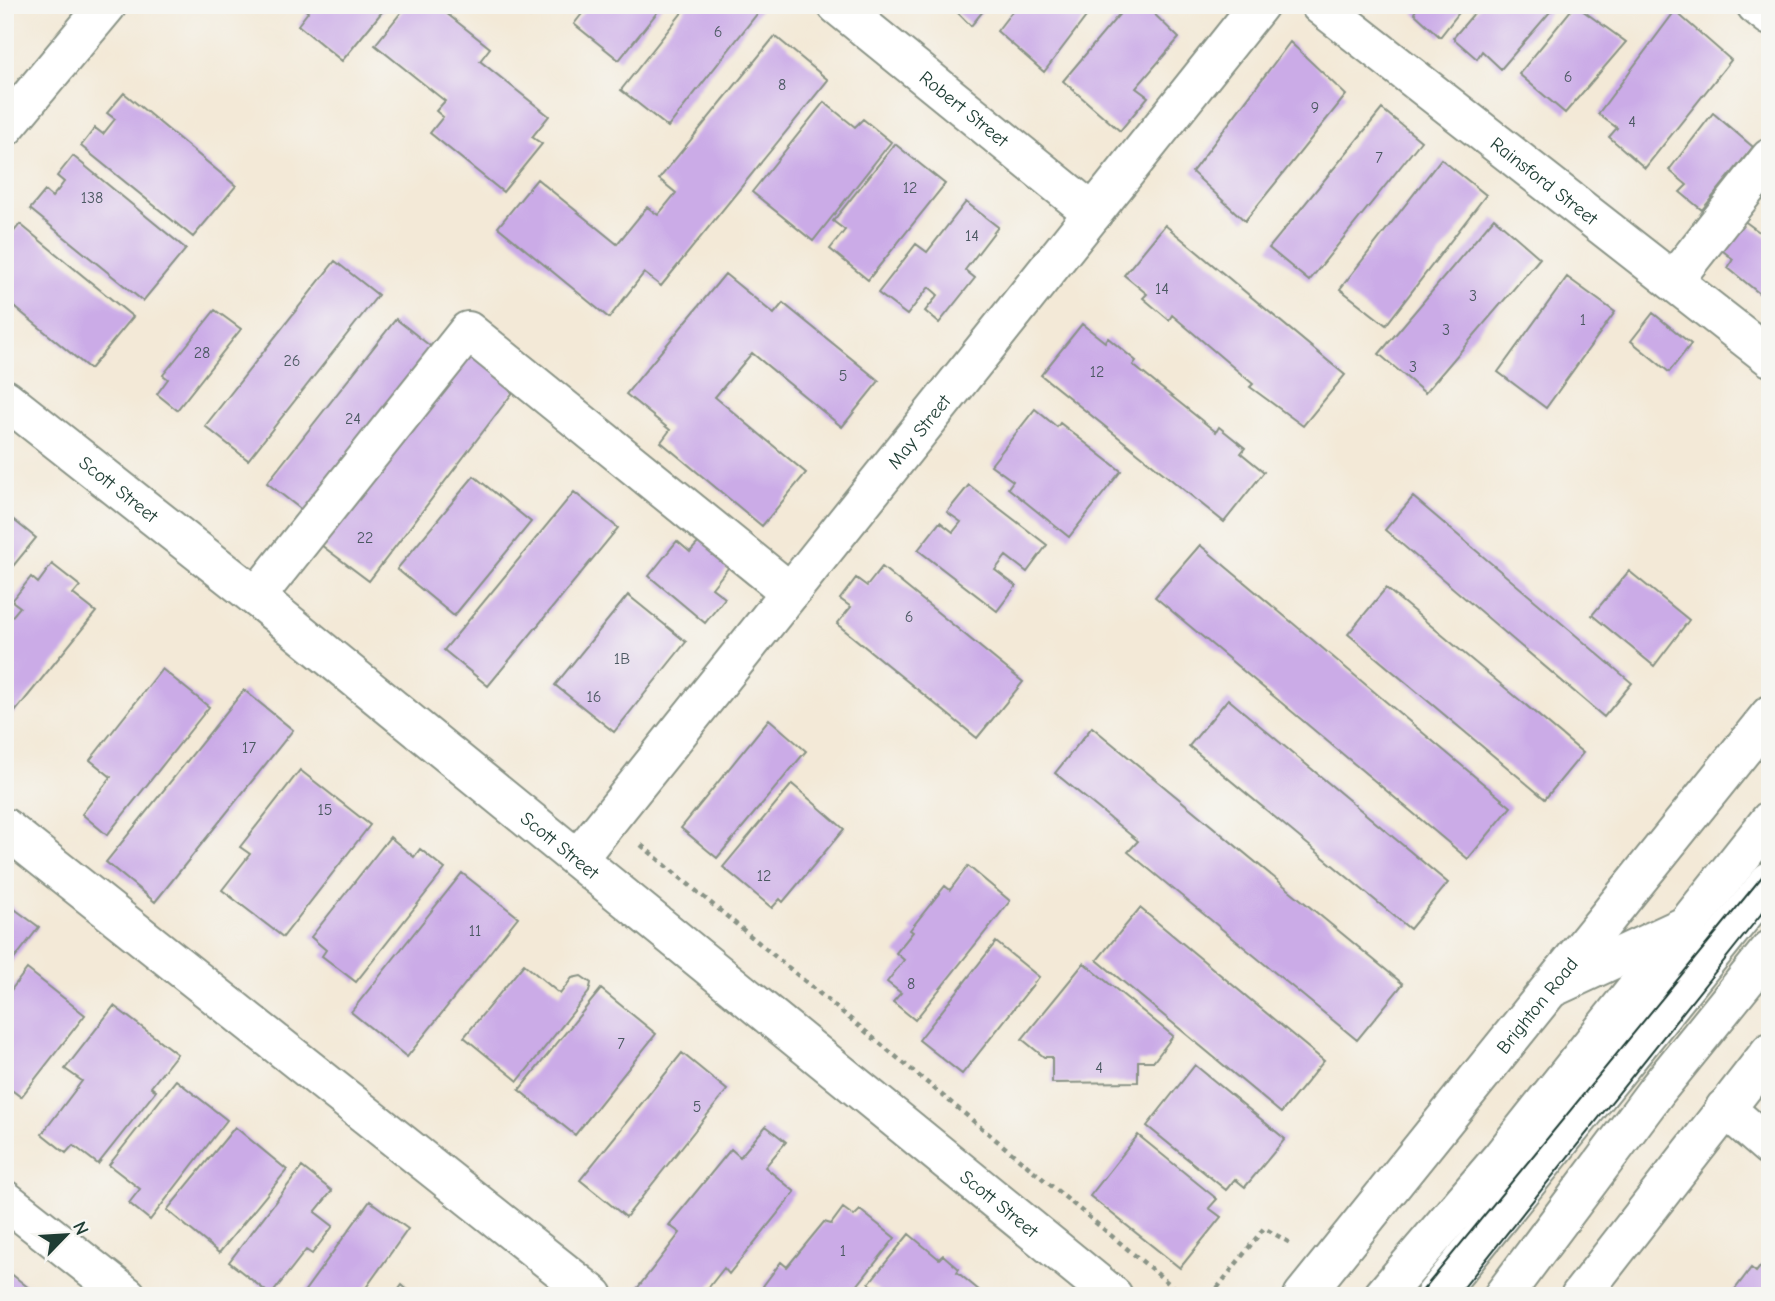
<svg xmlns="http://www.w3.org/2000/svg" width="1775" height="1301" font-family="'Comic Neue',sans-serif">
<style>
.building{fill:#cbabe7}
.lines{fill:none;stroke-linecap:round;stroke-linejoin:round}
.minor-casing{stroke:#899386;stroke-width:42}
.major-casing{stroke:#899386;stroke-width:42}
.highway-casing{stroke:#899386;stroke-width:42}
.path{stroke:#899386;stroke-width:4.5;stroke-dasharray:5 5;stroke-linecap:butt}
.minor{stroke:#fff;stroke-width:38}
.major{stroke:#fff;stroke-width:38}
.highway{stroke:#fff;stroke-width:38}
.tram{stroke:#1f3d34;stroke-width:2}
.labels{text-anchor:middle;stroke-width:7;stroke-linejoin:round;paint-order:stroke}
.number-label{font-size:16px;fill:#4a5861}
.street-label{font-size:19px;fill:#1f3d34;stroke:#f6f6f2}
</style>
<rect width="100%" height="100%" fill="#f6f6f2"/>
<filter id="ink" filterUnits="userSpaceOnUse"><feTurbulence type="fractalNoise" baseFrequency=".0143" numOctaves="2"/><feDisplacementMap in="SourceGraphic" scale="14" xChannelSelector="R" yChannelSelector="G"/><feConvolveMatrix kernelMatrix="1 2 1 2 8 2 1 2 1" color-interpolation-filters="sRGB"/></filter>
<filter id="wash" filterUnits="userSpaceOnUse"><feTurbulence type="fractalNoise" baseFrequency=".00686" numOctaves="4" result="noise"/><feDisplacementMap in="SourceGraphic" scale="28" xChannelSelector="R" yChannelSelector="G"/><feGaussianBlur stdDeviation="1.57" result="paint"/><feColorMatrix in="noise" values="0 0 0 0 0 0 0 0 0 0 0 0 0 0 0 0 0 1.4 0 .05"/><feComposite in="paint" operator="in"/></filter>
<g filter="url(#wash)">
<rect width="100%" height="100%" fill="#f3e9d7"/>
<g id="blocks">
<!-- building -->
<path class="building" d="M300,5H384L386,7L342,61L298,25L308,12Z
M407,5H436L490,48L480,61L549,116L532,137L542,144L503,192L430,133L443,117L436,111L445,101L375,45Z
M516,5H539L530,17Z
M589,5H663L619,60L574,24Z
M688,5H755L760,10L668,127L621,90Z
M950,5H988L971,26Z
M1017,5H1095L1044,72L997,31Z
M1127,5H1145L1179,38L1136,88L1148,97L1120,131L1063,81Z
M1419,5H1465L1440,37L1414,13Z
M1481,5H1556L1501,69L1482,51L1477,59L1453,38Z
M1575,5L1626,42L1565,113L1519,74Z
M1675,11L1731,60L1645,168L1609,137L1617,128L1598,114Z
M775,36L828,80L661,286L644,273L609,318L498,227L537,179L617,244L647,207L658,215L676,193L659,179Z
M1290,42L1346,95L1245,221L1192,172Z
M124,93L236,186L193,237L81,146L95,128L103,134L115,119L107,113Z
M824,102L855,127L863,119L891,142L813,241L752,192Z
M1382,109L1421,141L1309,281L1269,248Z
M1713,113L1753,147L1702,210L1680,192L1687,185L1669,170Z
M895,144L945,184L868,280L830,249L845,230L833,221Z
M73,156L186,249L143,301L30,209L45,191L52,197L58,190L64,182L57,176Z
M1441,159L1486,195L1386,325L1340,289Z
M966,202L998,227L965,270L975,278L939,323L925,311L938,295L929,287L907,315L878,293L916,244L927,252Z
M1739,217L1770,240L1767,265L1770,282L1760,294L1728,268L1733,259L1718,247Z
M1494,218L1540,258L1425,393L1379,354Z
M20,224L133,317L90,369L5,299V258L12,250L5,243Z
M1165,225L1345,375L1303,426L1250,387L1253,384L1172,315L1169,320L1143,298L1147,294L1124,275Z
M335,261L378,295L248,460L205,426Z
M725,274L774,314L783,303L879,381L842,427L752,353L715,397L806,473L762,526L661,442L670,430L626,394Z
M1567,277L1615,312L1546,408L1498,372Z
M215,310L241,329L177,410L157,394L168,379L163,375Z
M1653,313L1691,344L1669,372L1631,341Z
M396,319L439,353L311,517L267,483Z
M1082,324L1105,342L1108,338L1136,361L1133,365L1216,432L1219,427L1245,448L1241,453L1264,472L1224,522L1041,375Z
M466,347L517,387L369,581L317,542Z
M1035,409L1057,427L1060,423L1121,471L1069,537L1008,488L1013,481L991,465Z
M474,476L531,522L454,616L397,569Z
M969,485L1047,545L1027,572L1006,556L995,570L1016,586L997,611L918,550L940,522L953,532L961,522L947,512Z
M574,492L618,528L488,686L444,650Z
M1413,497L1632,683L1604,717L1385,530Z
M5,513L36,538L5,576Z
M706,534L736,558L712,588L725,598L705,623L649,576L677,541L690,552Z
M1200,545L1511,807L1468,859L1155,597Z
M52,564L80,586L73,594L96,612L10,718L5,714V625L20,607L12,601L31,577L38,583Z
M882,567L1023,682L977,738L837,624L851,607L840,599L856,578L867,586Z
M1629,571L1689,620L1654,666L1592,615Z
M1386,588L1583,753L1545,799L1348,634Z
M628,595L686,642L614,732L555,685Z
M162,669L209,707L107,835L82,814L111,777L90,760Z
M244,690L293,730L155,902L106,862Z
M1228,699L1448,883L1410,929L1189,746Z
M769,719L806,751L717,858L681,828Z
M1092,727L1403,984L1357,1040L1128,852L1138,841L1055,773Z
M300,770L370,825L283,937L222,890L250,854L240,847Z
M792,784L844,829L783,902L780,899L772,908L723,867Z
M390,837L414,857L420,849L445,869L356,982L322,956L326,950L311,937Z
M968,866L1010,901L915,1020L893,1002L901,993L887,982L904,960L896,953L913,932L910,930L945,886L950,890Z
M462,873L518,917L407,1057L351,1012Z
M5,902L39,927L5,971Z
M1140,908L1324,1061L1281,1113L1097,960Z
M996,942L1039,977L962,1074L919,1040Z
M1084,963L1173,1036L1154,1061H1138V1082L1052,1083V1057H1044L1022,1039Z
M524,964L560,994L572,978L581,976L591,983L589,992L518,1081L464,1037Z
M27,969L85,1015L21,1097L5,1085V998Z
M601,989L656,1034L575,1135L519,1090Z
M114,1006L177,1054L151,1087L156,1091L98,1164L73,1145L66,1153L42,1134L82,1081L65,1069Z
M682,1053L727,1090L626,1217L580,1180Z
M1195,1065L1285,1139L1245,1187L1235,1179L1226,1190L1147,1126Z
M176,1080L227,1120L150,1220L129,1203L140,1189L109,1165Z
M766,1126L786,1142L765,1167L795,1192L729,1274L724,1268L702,1296H644L636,1290L680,1233L669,1225L731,1149L740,1157Z
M235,1127L287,1170L219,1253L167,1210Z
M1138,1135L1217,1199L1209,1208L1221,1217L1180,1268L1090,1196Z
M302,1167L332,1191L315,1212L333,1226L312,1254L306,1250L271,1295L229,1262Z
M370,1201L408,1229L360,1296H301Z
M843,1208L854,1216L860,1210L895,1238L849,1296H775L763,1286L781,1262L787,1267L824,1222L831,1224Z
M909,1234L939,1259L943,1255L959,1269L957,1272L986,1296H885L869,1283Z
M1770,1255V1296H1730L1751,1268L1756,1272Z
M5,1269L39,1296H5Z
M402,1285L414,1296H394Z"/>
</g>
</g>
<g filter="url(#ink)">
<use href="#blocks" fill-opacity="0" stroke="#899386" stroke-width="2"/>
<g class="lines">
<defs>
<g id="minor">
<path id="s1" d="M837,5L1093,213"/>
<path id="s2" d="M1320,5L1770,357"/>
<path d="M1756,5L1770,16"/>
<path d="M5,127L107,5"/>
<path d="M1673,281L1770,158"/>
<path id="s3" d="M5,399L256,597L1113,1296"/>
<path d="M256,597L468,331L790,592"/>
<path d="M5,828L594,1296"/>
<path id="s4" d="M578,858L1259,5"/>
<path d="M1725,1108L1770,1147"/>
<path d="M5,1200L127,1296"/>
<path d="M1435,1296L1770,881"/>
</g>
<g id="major">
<path d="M1556,986L1687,925"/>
<path id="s5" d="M1303,1296L1770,715"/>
<path d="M1580,1296L1770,1052"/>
</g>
<path id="highway" d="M1383,1296L1501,1158L1770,820
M1503,1296L1657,1090L1770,950"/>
</defs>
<!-- minor casing -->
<use href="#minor" class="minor-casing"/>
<!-- major casing -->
<use href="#major" class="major-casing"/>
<!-- highway casing -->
<use href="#highway" class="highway-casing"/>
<!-- path -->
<path class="path" d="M641,845L1184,1296
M1211,1296L1264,1228L1292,1244"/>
<!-- minor -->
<use href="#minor" class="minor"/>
<!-- major -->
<use href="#major" class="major"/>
<!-- highway -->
<use href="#highway" class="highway"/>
<!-- tram -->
<path class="tram" d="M1418,1296L1770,867
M1457,1296L1770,903"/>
</g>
</g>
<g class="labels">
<!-- number labels -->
<g class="number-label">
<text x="718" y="37">6</text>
<text x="1568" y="82">6</text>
<text x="782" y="90">8</text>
<text x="1315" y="113">9</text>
<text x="1632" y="127">4</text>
<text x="1379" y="163">7</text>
<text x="910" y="193">12</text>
<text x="92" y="203">138</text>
<text x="972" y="241">14</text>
<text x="1162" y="294">14</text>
<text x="1473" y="301">3</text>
<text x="1583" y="325">1</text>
<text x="1446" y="335">3</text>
<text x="202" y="358">28</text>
<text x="292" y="366">26</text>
<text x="1413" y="372">3</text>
<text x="1097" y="377">12</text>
<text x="843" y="381">5</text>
<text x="353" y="424">24</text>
<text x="365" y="543">22</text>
<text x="909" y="622">6</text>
<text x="622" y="664">1B</text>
<text x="594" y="702">16</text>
<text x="249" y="753">17</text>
<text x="325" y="815">15</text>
<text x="764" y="881">12</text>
<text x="475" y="936">11</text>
<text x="911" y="989">8</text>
<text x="621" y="1049">7</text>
<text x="1099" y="1073">4</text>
<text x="697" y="1112">5</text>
<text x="843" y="1256">1</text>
</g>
<!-- street labels -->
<g class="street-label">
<text dy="7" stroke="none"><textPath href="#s1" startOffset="164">Robert Street</textPath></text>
<text dy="7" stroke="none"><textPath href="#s2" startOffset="285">Rainsford Street</textPath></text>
<text dy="7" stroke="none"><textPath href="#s4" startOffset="546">May Street</textPath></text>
<text dy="7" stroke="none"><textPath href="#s3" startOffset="145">Scott Street</textPath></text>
<text dy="7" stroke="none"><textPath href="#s3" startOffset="712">Scott Street</textPath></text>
<text dy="7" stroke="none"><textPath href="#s5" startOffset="373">Brighton Road</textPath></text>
<text dy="7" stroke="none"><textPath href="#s3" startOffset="1279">Scott Street</textPath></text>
</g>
</g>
<!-- margin -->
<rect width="1775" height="1301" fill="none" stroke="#f6f6f2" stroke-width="28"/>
<!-- north arrow -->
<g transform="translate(66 1235) rotate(65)" stroke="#f6f6f2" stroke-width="5" paint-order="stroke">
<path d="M0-5L12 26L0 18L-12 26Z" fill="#1f3d34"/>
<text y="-10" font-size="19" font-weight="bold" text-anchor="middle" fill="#1f3d34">N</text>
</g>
</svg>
